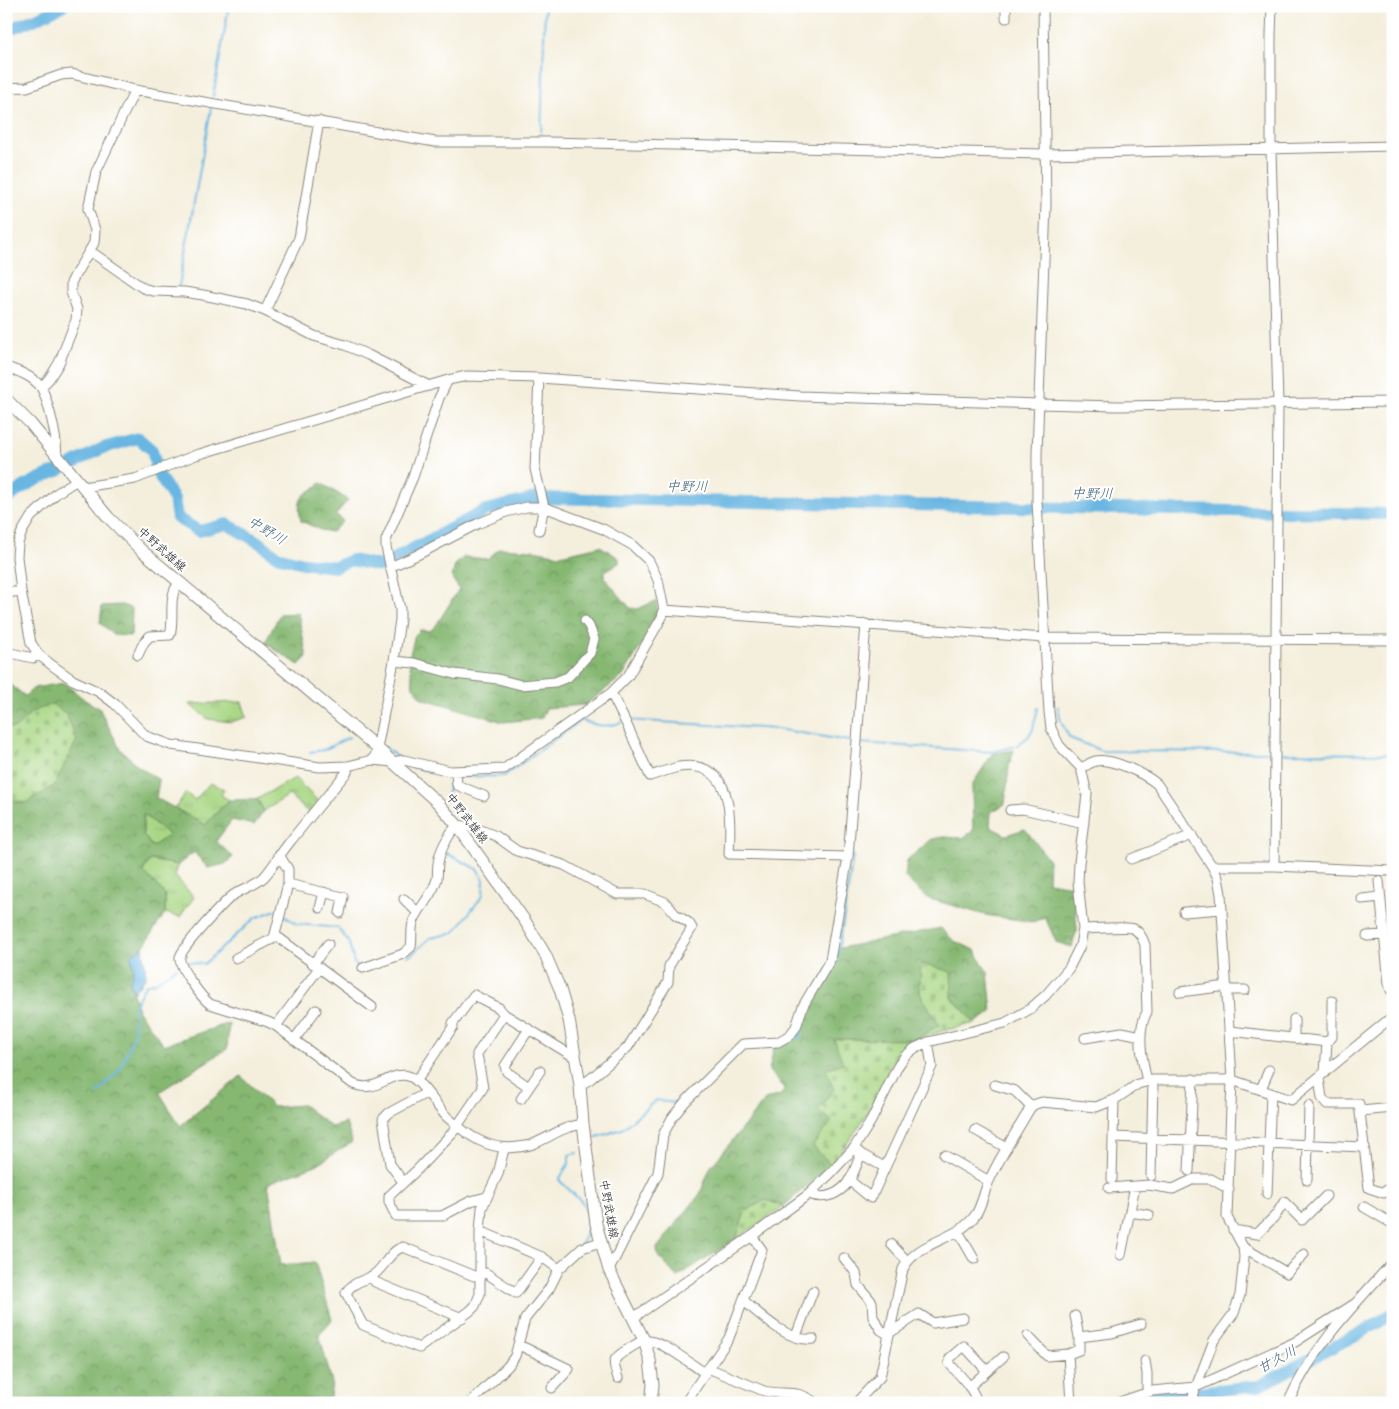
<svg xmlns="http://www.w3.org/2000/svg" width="1399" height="1409" font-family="Mali,'Klee One',sans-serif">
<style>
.grass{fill:url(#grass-tufts);stroke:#627a50}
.forest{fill:url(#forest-crowns);stroke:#516a47;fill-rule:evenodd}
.cemetery{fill:url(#cemetery-stones);stroke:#627a50}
.water{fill:#69b6e2;stroke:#42697f}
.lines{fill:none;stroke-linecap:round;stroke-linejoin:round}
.stream{stroke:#69b6e2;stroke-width:2}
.river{stroke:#69b6e2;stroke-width:12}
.minor-casing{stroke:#88867c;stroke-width:11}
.major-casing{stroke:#88867c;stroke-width:13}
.minor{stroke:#fff;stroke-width:9}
.major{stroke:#fff;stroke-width:11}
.labels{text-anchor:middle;stroke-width:4;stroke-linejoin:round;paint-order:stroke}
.street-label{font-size:12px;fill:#1c1c1c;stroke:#fff}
.water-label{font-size:14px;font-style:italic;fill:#3f6175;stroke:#fff}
</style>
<defs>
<pattern id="grass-tufts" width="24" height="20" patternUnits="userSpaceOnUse" patternTransform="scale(1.25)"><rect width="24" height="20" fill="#a9d785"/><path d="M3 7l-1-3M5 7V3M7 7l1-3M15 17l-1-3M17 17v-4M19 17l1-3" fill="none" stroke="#91b872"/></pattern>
<pattern id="forest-crowns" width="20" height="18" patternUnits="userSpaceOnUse" patternTransform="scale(1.25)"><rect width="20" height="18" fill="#86b872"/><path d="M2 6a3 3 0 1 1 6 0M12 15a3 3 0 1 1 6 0" fill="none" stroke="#6d955d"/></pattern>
<pattern id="cemetery-stones" width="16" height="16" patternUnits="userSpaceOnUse" patternTransform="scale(1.25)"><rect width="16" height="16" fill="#a9d785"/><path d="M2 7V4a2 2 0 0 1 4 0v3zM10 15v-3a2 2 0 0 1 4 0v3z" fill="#91b872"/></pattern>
</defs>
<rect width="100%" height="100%" fill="#fff"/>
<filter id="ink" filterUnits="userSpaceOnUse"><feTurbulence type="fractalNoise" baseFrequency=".02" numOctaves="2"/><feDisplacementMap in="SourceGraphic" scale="10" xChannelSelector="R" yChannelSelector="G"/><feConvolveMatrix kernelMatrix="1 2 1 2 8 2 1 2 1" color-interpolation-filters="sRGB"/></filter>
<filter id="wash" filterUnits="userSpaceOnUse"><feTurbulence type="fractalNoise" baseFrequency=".0096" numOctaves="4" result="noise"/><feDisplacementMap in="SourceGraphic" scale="20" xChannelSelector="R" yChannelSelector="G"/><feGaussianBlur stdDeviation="1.12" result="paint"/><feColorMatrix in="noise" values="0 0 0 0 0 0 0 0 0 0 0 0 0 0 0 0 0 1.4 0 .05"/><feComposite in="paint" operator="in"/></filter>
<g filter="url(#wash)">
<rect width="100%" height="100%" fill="#f4efdd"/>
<!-- grass -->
<path class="grass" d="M242,702L247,717L231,722L208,719L189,704Z
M295,778L318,801L309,813L289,795L264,811L257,799Z
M210,783L224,789L221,795L229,800L205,825L175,808L186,793L195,800Z
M143,814L170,835L152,847L143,834Z
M150,860L178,865L174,875L194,897L180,917L165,913V894L142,871Z"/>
<!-- forest -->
<path class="forest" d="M321,483L348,500L336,514L343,521L332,532L321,530L301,521C296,496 302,497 321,483Z
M600,546L619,558V563L605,571L604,577L630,608L637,609L656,601L658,614L649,632L623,676L585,705L546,708L542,718L503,722L422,698L413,686L409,658L415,635L420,630L430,631L437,624L459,589L452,578L455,565L464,557L487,559L500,548L533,550L560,555Z
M122,605L132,609L131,636L114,635L100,623L102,606Z
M298,613L307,657L299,665L265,643L280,614Z
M64,683L85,700L99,708L120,749L139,767L159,780L156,798L205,825L229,800L257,799L264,811L254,825L232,820L216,841L233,857L225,864L208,868L194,852L178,865L150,860L143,871L165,894V913L143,947L131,955L134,968L130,982L138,1011L164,1045L229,1023L227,1049L159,1092L180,1126L241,1076L273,1107L303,1105L331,1127L346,1123L352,1142L316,1165L268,1183L281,1265L315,1262L332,1320L319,1334L332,1383L329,1403H6V798L25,803L6,755V688L11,685L25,696L34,688ZM143,814L169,835L152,847L143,834Z
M1014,750L1009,766L1005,804L991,812L990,827L1006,835L1025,829L1049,860L1048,882L1073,886L1077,928L1072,947L1056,942L1045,917L1033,922L985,915L927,898L905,877L907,860L932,839L943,837L963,838L973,831L972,785L992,754Z
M941,928L954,941L975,950L988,973L992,1012L975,1023L921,963L920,993L939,1025L914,1040L835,1039L843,1063L834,1089L833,1121L813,1146L831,1165L784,1206L765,1200L745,1212L736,1239L677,1277L658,1256L657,1248L700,1194L710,1168L766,1099L781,1095L785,1088L769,1071L774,1047L799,1035L803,1011L840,948Z"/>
<!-- cemetery -->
<path class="cemetery" d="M52,704L66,714L77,740L54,786L25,803L6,798V728H16L32,712Z
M921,963L951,972L952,998L975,1023C952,1029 923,1033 904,1049C890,1060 885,1080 877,1095C864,1121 848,1143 831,1165L813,1146L832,1121L818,1110L834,1089L826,1069L843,1063L834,1039L914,1040L939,1025L920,993Z
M765,1200L784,1206L736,1239L745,1212Z"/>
<!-- water -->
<path class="water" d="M143,947L146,976L134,992L130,982L134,968L131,955Z"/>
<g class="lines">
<!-- stream -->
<path class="stream" d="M213,96L229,6
M541,138L545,6
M179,286L211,108
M1058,707L1061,722L1070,738L1102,751L1271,752
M626,720L777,729L855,742
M860,743L992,752L1016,746L1028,737L1033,729L1038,708
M385,747L399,759
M310,752L324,750L349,737
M1279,753L1393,754
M404,763L408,766L454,777
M459,777L504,776L581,720C596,726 607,728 622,722
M446,800L451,778
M441,819L449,829
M283,915L297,924L338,928L349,943L354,963L360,968
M407,956L411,955L430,938L454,933L483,895L484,880L477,869L446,853
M184,962L204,964L255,918L276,910
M821,983L837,961L853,855
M792,1039L799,1038L802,1033V1023
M97,1094L120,1069L134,1035L135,1005L145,985L156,982L177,967
M594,1138L622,1129L656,1100L680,1104
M577,1153L569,1155V1163L559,1180L583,1203L589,1222L581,1246"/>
<!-- river -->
<path class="river" d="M6,30L36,19L62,6
M72,464L103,448L138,438L152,450L158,474L174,499L177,518L199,531L227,524L260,543L277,556L303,563L335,567L351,560L380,566L486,510L536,498L1393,514
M6,501C20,486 41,477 60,470
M1136,1403L1153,1396L1259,1386L1375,1325L1393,1313"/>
</g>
</g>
<g filter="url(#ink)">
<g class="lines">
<defs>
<path id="minor" d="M1006,6V18
M1272,6L1271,35V149L1278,404L1274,866
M6,88L27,87L61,75L72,74L135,90L435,142H547L1046,154L1393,146
M90,251L143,288L153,291L184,292L203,295L247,304L265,311L314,336L345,345L368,355L429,386
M265,311L299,238L319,121
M6,367C18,371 32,376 40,386C47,395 59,444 56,455
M41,387L49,379L59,363L76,320L77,309L71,292V283L75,275L94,243L95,230L88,209L96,172L135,90
M77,480L57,493L31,517L22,532L18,543L17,557L21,591L31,643L39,655L53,666L73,680L99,692L115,704L146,736L171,745L320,767L348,766L372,760L393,762L404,760L450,771L504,769L611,693L628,676L662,617L664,610L658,580L649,561L632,545L603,529L544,507H527L506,512L477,524L417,555L390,567
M83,487L135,479L196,455L448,380
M539,530L544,507L535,469L539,378
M6,593L21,591
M664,610L1044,638L1393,640
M6,652L33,658L39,655
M138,655L144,642L150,636L170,635C175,619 167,596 179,583
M394,661L414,663L454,674L498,679L521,685L555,682L568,677L590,653L594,639L589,626L585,621
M611,693L626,723L650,776C659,773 670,769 679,767C734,759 731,817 729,854L848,857
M372,760L376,754L394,661L400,620V609L386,547V540L413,477L439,398L448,380L467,376L539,378L800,396L1039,404L1117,406L1393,402
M348,766L347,772C327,796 308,819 289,843C280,854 273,867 264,877C253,887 246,887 235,894C225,900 182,948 180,957C178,967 202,998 210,1004L268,1022L276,1026L353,1084C377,1095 392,1068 411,1077C422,1082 437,1107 447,1117C468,1136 489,1151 518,1147C523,1146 529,1146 533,1144C553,1136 559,1128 583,1124
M456,771L457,785L484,796
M1010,810L1023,809L1084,823
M279,855L288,869V884L343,897L340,913
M1131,859L1192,835
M1212,866H1274L1393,871
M1379,881L1389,984L1391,990H1393
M404,899L418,913
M1362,899L1380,897
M320,908L324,892
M1184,912L1222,909
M1083,929C1091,929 1130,926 1134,929C1140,932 1143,939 1145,945L1147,1012C1136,1031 1142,1060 1147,1081
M275,935L372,1007
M1367,936L1384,935
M236,958L274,938L288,884
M313,964L328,944
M363,968L403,954L411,947C413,938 410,929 414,920C420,906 433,895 437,879C438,874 437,868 438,863C440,850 448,835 457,825L473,827L496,836L517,851L564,865L617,894H645L665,902L675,914L689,923L692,928L669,966L668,982L628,1047L589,1080L580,1085
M1227,990H1245
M1180,992L1227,986
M1294,1019V1038
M276,1026L319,968
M1230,1031L1327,1042L1325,1073
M1085,1038L1122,1032L1141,1036
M294,1040L316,1010
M1327,1042L1332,1037V1001
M1319,1078L1322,1098L1327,1104H1359L1369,1188L1384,1193L1393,1184
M417,1080L453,1027V1023L474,995L499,1008L504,1014
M995,1085L1015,1091L1031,1107
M529,1087L507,1072L505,1066L529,1029
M1261,1089L1269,1070
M521,1099L540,1071
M1361,1111L1393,1108
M975,1130L1007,1148
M1113,1137L1365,1147
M504,1149L498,1174L482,1208L480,1231V1294L475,1306L470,1311L419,1348L363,1325L346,1293C351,1283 363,1281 372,1276C384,1269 389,1251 403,1247L474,1276L486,1273L516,1293L542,1257
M861,1154L884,1167
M944,1155L989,1181
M1189,1171L1193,1079
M1151,1176L1153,1080
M1112,1179L1114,1100
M849,1180L871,1198L932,1066L928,1042
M1307,1180L1309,1106
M403,1182L390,1164L383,1119L389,1113L426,1093
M1109,1188L1149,1185L1173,1189L1194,1179H1211L1229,1189
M809,1194C824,1201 840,1194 849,1181C854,1174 857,1163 861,1154L854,1148
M1267,1194L1271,1093
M486,1197L471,1201L442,1216H396L389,1202V1196L417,1170L453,1132L483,1088L477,1054L504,1014L576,1058
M1364,1207L1393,1224
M1130,1212L1149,1215
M1233,1230L1257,1234L1276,1215L1284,1202L1302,1220L1326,1196
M480,1231L542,1257L559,1269
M958,1231L974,1259
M891,1244L907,1261
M1243,1247L1287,1273L1304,1254
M1121,1255L1135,1186
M844,1258L856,1273L858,1285L872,1302L873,1317L881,1330L888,1334L919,1314L933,1323L963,1318
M609,1270L658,1173L663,1135L672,1118L685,1102L743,1044L778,1042L790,1035L796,1027L803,1006L830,960L848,857L866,624
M371,1276L375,1282L462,1318
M743,1300C759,1314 789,1343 813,1339
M633,1318L752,1236L809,1194L831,1173L854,1148L871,1121L898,1066L905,1056L915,1048L928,1042L1005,1023L1030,1009L1046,995L1069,968L1080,946L1083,929L1078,882L1079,863L1087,794L1081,768L1059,745L1051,728L1049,712L1037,502V454L1046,204L1043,6
M796,1336L813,1291
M1028,1336L1047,1356L1068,1354
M1079,1337L1112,1333L1141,1324
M519,1345L569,1369L552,1388
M1145,1361L1147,1373V1392
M708,1368L764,1391C785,1396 797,1388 815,1403
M618,1378C613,1362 611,1359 627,1350C632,1347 638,1342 644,1341C658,1337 692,1365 705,1373
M969,1387L1003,1357
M470,1403L508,1366L515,1356L525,1319L549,1289L559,1269L582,1248L600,1242
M685,1403L729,1338L762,1250L752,1236
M856,1403L880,1377L903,1269C917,1240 959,1241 976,1214C982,1205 984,1191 989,1181C1000,1157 1015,1134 1029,1110L1033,1105L1042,1102L1096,1107L1114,1100L1138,1084L1153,1080H1232L1221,894L1218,878L1212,866L1157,784C1145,774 1112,758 1096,761C1091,762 1086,766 1081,768
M977,1403C974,1388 959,1375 949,1363L950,1358L964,1346L987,1371
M1071,1403L1068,1354L1079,1350V1337L1075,1316
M1117,1403L1152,1391L1196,1387L1295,1342L1356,1303
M1191,1403L1196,1387L1214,1340L1234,1313L1240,1295L1244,1257L1243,1247L1227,1217L1232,1080L1291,1100L1393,1016
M1288,1403C1312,1348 1353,1306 1393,1262"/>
<path id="major" d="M6,399L30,423L108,517L141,550L376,747L438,803L457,825L525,921L545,954L560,989L569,1020L580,1085L583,1124L596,1224L609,1270L644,1340L650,1360L653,1385L651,1403"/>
</defs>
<!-- minor casing -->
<use href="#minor" class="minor-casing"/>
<!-- major casing -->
<use href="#major" class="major-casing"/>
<!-- minor -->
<use href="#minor" class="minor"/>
<!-- major -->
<use href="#major" class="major"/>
</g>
</g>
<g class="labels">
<!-- street labels -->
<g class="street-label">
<text transform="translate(162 549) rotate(42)" y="4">中野武雄線</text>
<text transform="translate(467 818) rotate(52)" y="4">中野武雄線</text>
<text transform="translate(609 1209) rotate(80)" y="4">中野武雄線</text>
</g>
<!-- water labels -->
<g class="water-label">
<text transform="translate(687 486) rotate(1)" y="5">中野川</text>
<text transform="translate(1092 493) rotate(1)" y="5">中野川</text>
<text transform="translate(267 530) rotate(31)" y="5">中野川</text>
<text transform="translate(1277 1359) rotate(-29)" y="5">甘久川</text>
</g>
</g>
<!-- margin -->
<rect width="1399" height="1409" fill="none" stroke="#fff" stroke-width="25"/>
</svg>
